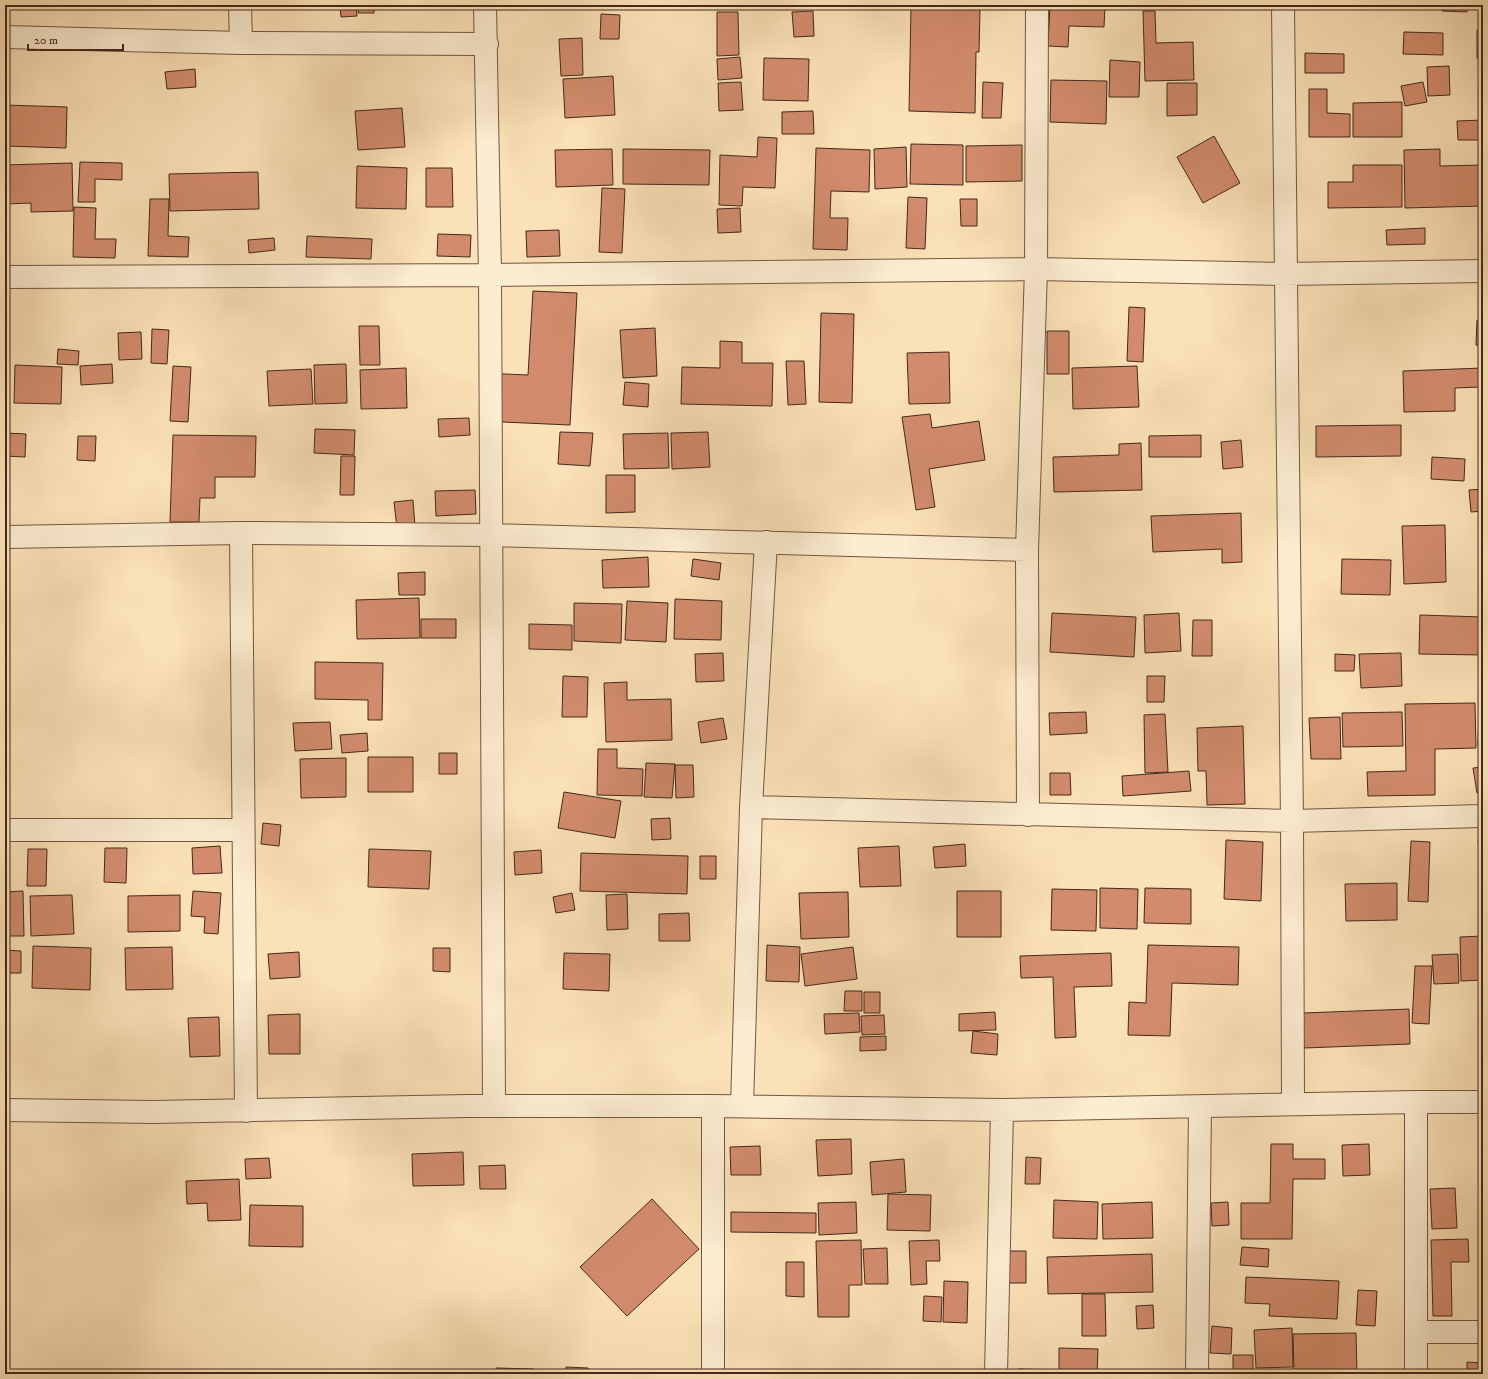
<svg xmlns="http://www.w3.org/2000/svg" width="1488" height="1379" font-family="'IM FELL DW Pica',serif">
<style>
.building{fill:#d28c6d;stroke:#44281b}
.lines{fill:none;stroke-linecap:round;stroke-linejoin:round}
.street-casing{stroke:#725642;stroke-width:24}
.street{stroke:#fcecd0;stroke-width:22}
</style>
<rect width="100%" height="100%" fill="#fbe1b7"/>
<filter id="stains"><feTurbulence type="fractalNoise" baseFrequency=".005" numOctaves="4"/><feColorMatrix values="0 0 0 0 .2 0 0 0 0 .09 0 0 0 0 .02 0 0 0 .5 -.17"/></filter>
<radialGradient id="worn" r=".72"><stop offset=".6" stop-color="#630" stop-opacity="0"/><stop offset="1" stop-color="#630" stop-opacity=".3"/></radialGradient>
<!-- building -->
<path class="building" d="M340,5H356L357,16L341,17Z
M359,5H374V13H358Z
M958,5H979V6L958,7Z
M1050,5L1105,6L1104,27L1069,26L1068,47L1048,46Z
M1443,5H1468L1467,12L1442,11Z
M911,7L980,9L979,52H976L975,113L909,111Z
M813,11L814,36L794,37L792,12Z
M1143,11H1155L1156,43L1193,42L1194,80L1145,81Z
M717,12H738L739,55L717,56Z
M601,14L620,15L619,39H600Z
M1477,30H1483V58H1477Z
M1404,32L1443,33V55L1403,54Z
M582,38L583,75L561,76L559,39Z
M1305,53L1344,54V73H1305Z
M740,57L742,78L718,80L717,59Z
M764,58L809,59L808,101L763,100Z
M1110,60L1140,62L1139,97H1109Z
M1449,66L1450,95L1428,96L1427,67Z
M195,69L196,87L167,89L165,72Z
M613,76L615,115L565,118L563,79Z
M1051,80L1107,81L1106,124L1050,122Z
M741,82L743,110L719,111L718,83Z
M983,82L1003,83L1001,118H982Z
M1423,82L1427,102L1405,106L1401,86Z
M1167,83H1197V115L1167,116Z
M1309,89H1327V113L1350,114V137H1309Z
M1402,102V137H1353V103Z
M5,105L67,107L66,148L5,146Z
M402,108L405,147L358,150L355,111Z
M813,111L814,134H782V112Z
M1483,120V140H1458L1457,121Z
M1214,136L1240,183L1203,203L1177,157Z
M758,137L777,138L775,188L743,187L742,206L719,205L720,155L757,157Z
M911,144L963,145V185L910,184Z
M1022,145V181L966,182V146Z
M906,147L907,187L875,189L874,149Z
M816,148L870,150L869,192L831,191L830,218H848L847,250L813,249Z
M612,149L613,185L556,187L555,150Z
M623,149L710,150L709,185L623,184Z
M1440,149V166L1483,165V206L1405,208L1404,150Z
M80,162L122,163V180L95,179V202H78Z
M72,163L73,211L31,212V203L5,204V165Z
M1353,165H1402V207L1328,208V182H1353Z
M357,166L407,168L406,209L356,208Z
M426,168H452L453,207H426Z
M258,172L259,209L170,211L169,174Z
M602,188L625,189L622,253L599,252Z
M908,197L927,198L925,249L906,248Z
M150,199H169L168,236L189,237L188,257L148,256Z
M960,199H977V226H961Z
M74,207L96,208L95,239H116L115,258L73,257Z
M740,208L741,232L718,233L717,209Z
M1425,228V244L1387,245L1386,230Z
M559,230L560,256L527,257L526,231Z
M438,234L471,235L470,257L437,256Z
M307,236L372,239L371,259L306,257Z
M274,238L275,250L249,253L248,240Z
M533,291L577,293L570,425L480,421L482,373L528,375Z
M1129,307L1145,308L1143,362L1127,361Z
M821,313L854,314L852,403L819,402Z
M1477,320H1483V346L1476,345Z
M359,326H379L380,365H360Z
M655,328L657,376L623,378L620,330Z
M152,329L169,330L167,364L151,363Z
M1047,331H1069V374H1047Z
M141,332L142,359L119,360L118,333Z
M720,341L742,342V363H773L772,406L681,404L682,367L720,368Z
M58,349L79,351L78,365L57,364Z
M949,352L950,403L909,404L907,353Z
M786,361H804L806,404L788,405Z
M112,364L113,383L81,385L80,366Z
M346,364L347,403L315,404L314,365Z
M15,365L62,367L61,404L14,403Z
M173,366L191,367L188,422L170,421Z
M1137,366L1139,407L1073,409L1072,368Z
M406,368L407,408L361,409L360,370Z
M1483,368V410H1481L1480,387L1455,388V411L1404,412L1403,371Z
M311,369L313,404L269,406L267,371Z
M625,382L649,384L648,407L623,405Z
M930,414L932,428L979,421L985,460L929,469L935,507L916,510L902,417Z
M469,418L470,435L439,437L438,419Z
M1401,425V456L1316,457V426Z
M315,429L355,430L354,455L314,453Z
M560,432L593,433L590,466L558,464Z
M708,432L710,467L672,469L671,433Z
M5,433L26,434L25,457L5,456Z
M668,433L669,468L624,469L623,434Z
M173,435L256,436L255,477H215V498H200L199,522H170Z
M1201,435V457H1149V436Z
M78,436H96L95,461L77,460Z
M1241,440L1243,467L1223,469L1221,442Z
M1141,443L1142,490L1054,492L1053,457L1119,455V444Z
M341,456H355L354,495H340Z
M1432,457L1465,459L1464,481L1431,479Z
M606,475H635V512L606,513Z
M1483,489V511L1471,512L1469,490Z
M475,490L476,514L436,516L435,491Z
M413,500L415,526L397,528L394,502Z
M1241,513L1242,562L1222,563V549L1153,552L1151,516Z
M1445,525L1446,582L1404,584L1402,526Z
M648,557L649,587L603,588L602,560Z
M693,559L721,563L719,580L691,576Z
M1342,559L1391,560L1390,595L1341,594Z
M425,572V595H399L398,573Z
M419,598L420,638L357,639L356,600Z
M675,599L722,601L721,640L674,639Z
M627,601L668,603L666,642L625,640Z
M574,603L622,604L621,643L574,641Z
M1052,613L1136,617L1134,657L1050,652Z
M1179,613L1181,651L1145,653L1144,615Z
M1420,615L1483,617V655L1419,654Z
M421,619H456V638H421Z
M1193,620H1212V656H1192Z
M529,624L572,625V650L529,649Z
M723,653L724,681L696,682L695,654Z
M1401,653L1402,686L1361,688L1359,654Z
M1335,654L1355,655L1354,671H1335Z
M315,662L383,663L382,720H368V700L315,699Z
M563,676L588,677L587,717H562Z
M1147,676H1165L1164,702H1147Z
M627,682V700L671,699L672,740L606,742L604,683Z
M1475,703L1476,748L1435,749V795L1368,796L1367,772L1406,771L1405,704Z
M1479,708H1483V747L1478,746Z
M1086,712L1087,733L1050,735L1049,713Z
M1402,712L1403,746L1343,747L1342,713Z
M1165,714L1168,772L1145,773L1144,715Z
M1340,717L1341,759H1311L1309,718Z
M723,718L727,739L701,743L698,722Z
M330,722L332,749L295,751L293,723Z
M1243,726L1245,804L1207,805L1206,771H1198L1197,728Z
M367,733L368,751L342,753L340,735Z
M598,749H617V768L643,769L642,796L597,795Z
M439,753H457V774H439Z
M368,757H413V792H368Z
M346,758V797L301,798L300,759Z
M646,763L675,764L672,798L644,797Z
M675,765H693L694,797L676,798Z
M1483,767V792L1477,793L1473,768Z
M1189,771L1191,791L1123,796L1122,776Z
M1050,773H1070L1071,795H1050Z
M564,792L621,801L615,838L558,828Z
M670,818L671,839L652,840L651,819Z
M263,823L281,825L279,846L261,844Z
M1483,839V869L1478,840Z
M1226,840L1263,842L1261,901L1224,899Z
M1411,841L1430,842L1428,902L1408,901Z
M965,844L966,866L935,868L933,847Z
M220,846L222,873L193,874L192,848Z
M899,846L901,886L860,887L858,848Z
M105,848H127L126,883L104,882Z
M28,849H47L46,886H27Z
M369,849L431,851L429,889L368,887Z
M541,850L542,873L515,875L514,852Z
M581,853L688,856L687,894L580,891Z
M700,856H716V879H700Z
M1397,883V920L1346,921L1345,884Z
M1100,888L1138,889L1137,929L1100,928Z
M1145,888L1191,889V924L1144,923Z
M1052,889L1097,890L1096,931L1051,930Z
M23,891L24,936H5V892Z
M193,891L221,893L218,934L204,933L205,917L191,916Z
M957,891H1001V937H957Z
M848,892L849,937L801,939L799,893Z
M572,893L575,910L556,913L553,897Z
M627,894L628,929L607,930L606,895Z
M72,895L74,934L31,936L30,896Z
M180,895V931L128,932V896Z
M689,913L690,941H659V914Z
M1483,936V980L1461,981L1460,937Z
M767,945L800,947L799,982L766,981Z
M1148,945L1239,947L1238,985L1172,983L1170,1036L1128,1035L1129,1002L1146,1003Z
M33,946L91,948L90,990L32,988Z
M172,947L173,989L126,990L125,948Z
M853,947L857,979L805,986L801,954Z
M433,948H450V972L433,971Z
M5,950L21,951V973H5Z
M299,952L300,977L270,979L268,954Z
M564,953L610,954L609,991L563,989Z
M1111,953L1112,986L1074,987L1076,1037L1055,1038L1053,977L1021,978L1020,956Z
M1458,954L1459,983L1434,984L1432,955Z
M1415,966H1432L1429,1024L1412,1023Z
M845,991H862V1011H844Z
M864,992H880V1013H864Z
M1409,1009L1410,1044L1304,1048L1303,1013Z
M995,1012L996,1030L959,1031V1014Z
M859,1013L860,1032L825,1034L824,1014Z
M300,1014V1054H269L268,1015Z
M884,1015L885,1034L862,1035L861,1016Z
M219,1017L220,1056L190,1057L188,1018Z
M973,1031L998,1034L997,1055L971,1053Z
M886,1036V1050L860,1051V1037Z
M851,1139L852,1174L818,1176L816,1140Z
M1271,1144H1293V1159H1325V1179H1293L1292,1239H1241V1203H1270Z
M1369,1144L1370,1175L1343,1176L1342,1145Z
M760,1146L761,1175H731L730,1147Z
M463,1152L464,1185L413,1186L412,1154Z
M1026,1157L1041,1158L1040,1184H1025Z
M269,1158L271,1178L246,1179L245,1159Z
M904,1159L906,1192L872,1195L870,1162Z
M505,1165L506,1189H480L479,1166Z
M239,1179L241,1220L208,1221L207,1203L187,1204L186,1181Z
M1455,1188L1457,1228L1432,1229L1430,1189Z
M888,1194L931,1195L930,1231L887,1230Z
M652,1199L699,1249L627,1316L580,1267Z
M1054,1200L1098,1202L1097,1239L1053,1238Z
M856,1202L857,1233L819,1235L818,1203Z
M1152,1202L1153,1238L1103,1239L1102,1204Z
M1228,1202L1229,1225L1212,1226L1211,1203Z
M250,1205L303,1206V1247L249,1246Z
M731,1212L816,1213V1233L731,1232Z
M1468,1239L1469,1262H1451L1452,1316H1433L1431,1240Z
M861,1240L862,1285H849V1317H818L816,1241Z
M939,1240L940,1261H926L927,1284L911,1285L909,1241Z
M1242,1247L1269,1249L1268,1267L1240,1265Z
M887,1248L888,1284H865L863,1249Z
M1007,1251H1026V1283H1007Z
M1152,1254L1153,1292L1048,1294L1047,1257Z
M786,1262H804V1297L786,1296Z
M1246,1277L1339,1281L1337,1319L1269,1316L1270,1304L1245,1303Z
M944,1281L968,1282L967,1323L943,1322Z
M1358,1290L1377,1291L1375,1326L1356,1325Z
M1082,1294H1105L1106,1336H1082Z
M924,1296L942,1297L941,1322L923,1321Z
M1153,1305L1154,1328L1137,1329L1136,1306Z
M1212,1326L1232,1328L1231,1354L1210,1353Z
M1292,1328L1293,1367L1256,1368L1254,1330Z
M1356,1333L1357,1374H1294L1293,1334Z
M1059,1348L1098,1349L1097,1374H1018V1369L1059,1370Z
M1233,1355H1253V1374H1233Z
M1467,1362L1483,1363V1374H1467Z
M566,1367L588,1368V1374H566Z
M496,1368L534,1369V1374H496Z
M631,1370H645V1374H631Z"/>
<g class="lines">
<defs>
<path id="street" d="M240,5L241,43
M485,5L490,275L494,1106
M1283,5L1292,821L1293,1104
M5,37L241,43L487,44
M5,277L490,275L1036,269L1285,274L1483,271
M241,533L246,1111
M5,537L241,533L491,535L1027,550
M751,807L1292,821L1483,816
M1028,815L1027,550L1036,269L1037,5
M5,830H243
M1416,1102V1374
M742,1106L751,807L766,542
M5,1110L153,1112L468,1106H713L1002,1110L1416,1102H1483
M1416,1332H1483
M713,1374V1106
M996,1374L1002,1110
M1197,1374L1200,1107"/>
</defs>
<!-- street casing -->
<use href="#street" class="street-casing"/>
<!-- street -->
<use href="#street" class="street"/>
</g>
<!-- margin -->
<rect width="1488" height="1379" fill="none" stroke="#fbe1b7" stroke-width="20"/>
<rect x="6" y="6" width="1476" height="1367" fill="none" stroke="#44281b" stroke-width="2"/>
<rect x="10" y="10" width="1468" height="1359" fill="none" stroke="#44281b"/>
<!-- scale -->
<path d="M28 44v6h95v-6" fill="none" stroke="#44281b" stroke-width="2"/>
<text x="34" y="44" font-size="12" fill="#44281b" stroke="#fcecd0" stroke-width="3" paint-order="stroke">20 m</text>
<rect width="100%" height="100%" filter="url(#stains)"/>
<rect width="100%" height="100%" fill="url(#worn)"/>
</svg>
